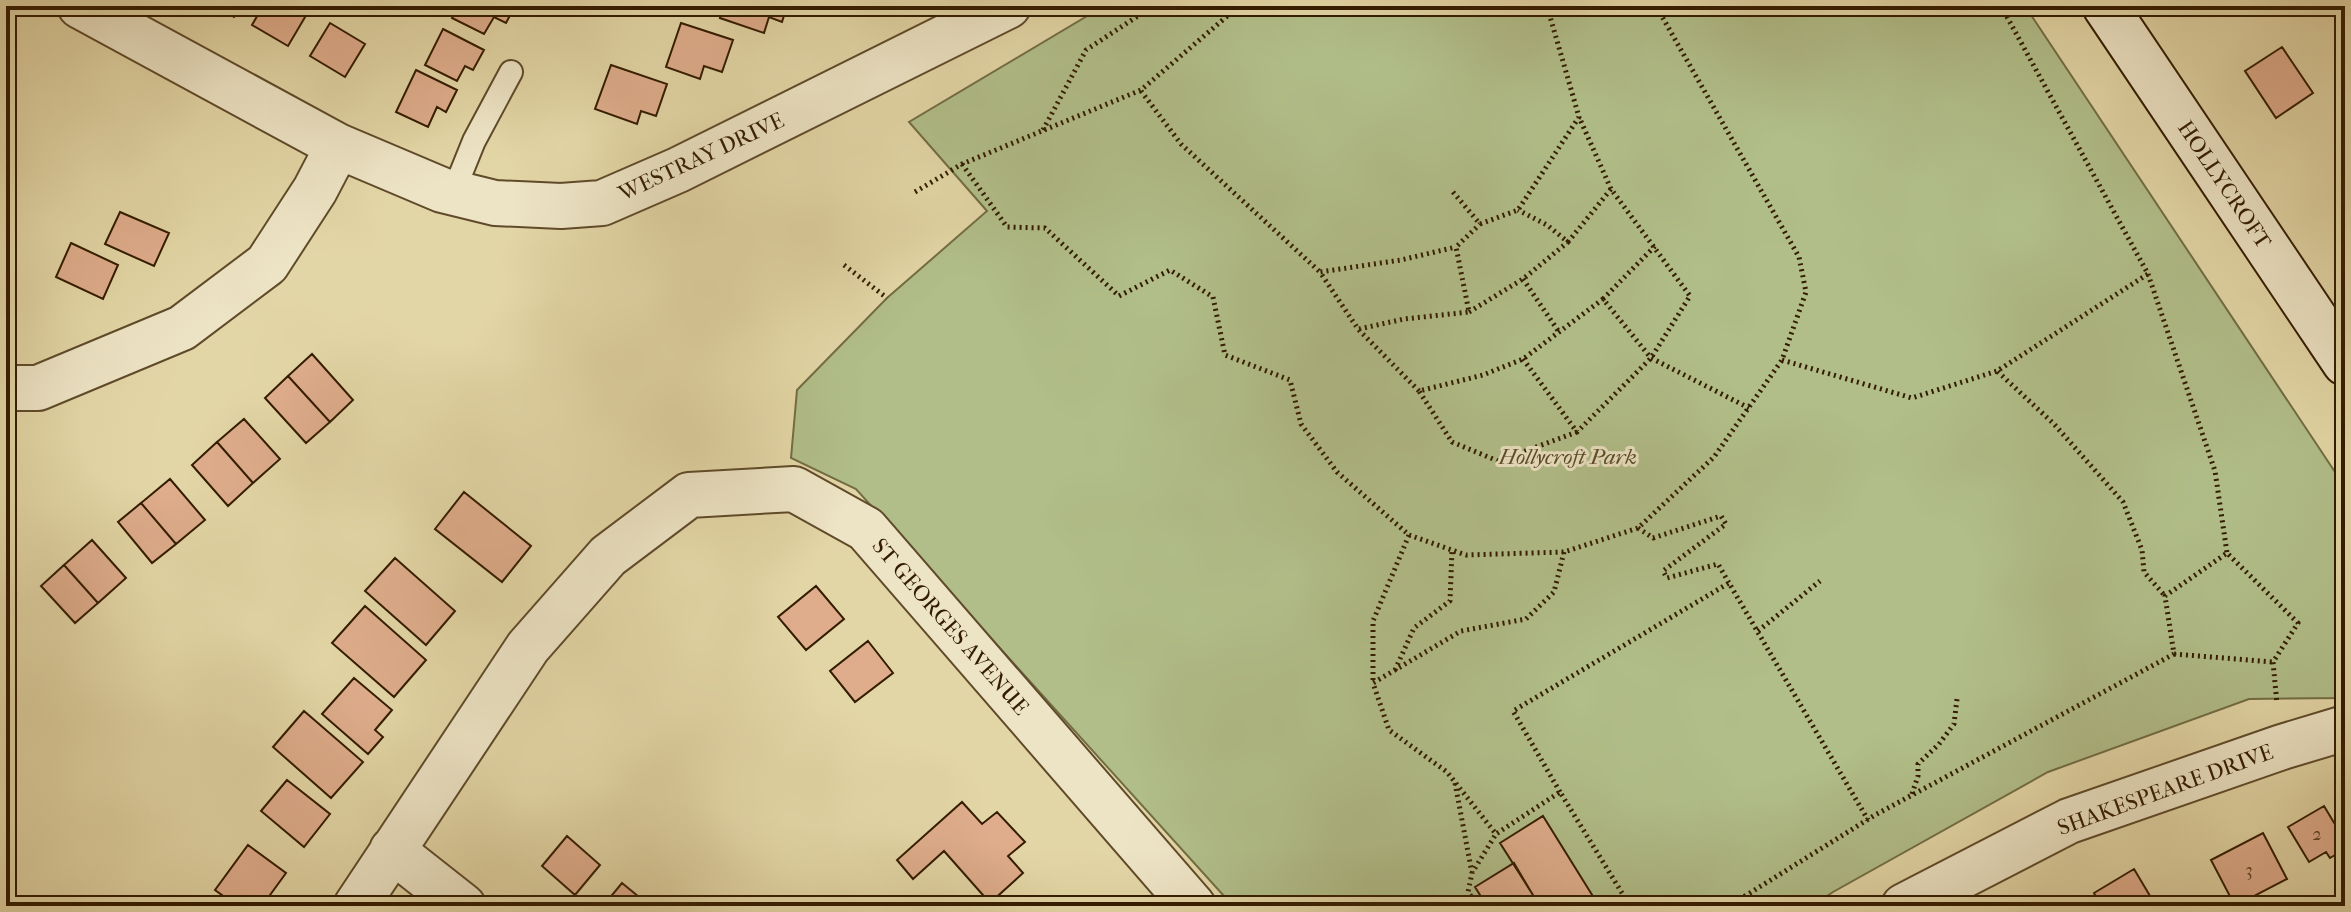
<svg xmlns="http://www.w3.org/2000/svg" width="2351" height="912" font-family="'IM FELL French Canon',serif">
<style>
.green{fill:#b1be89;stroke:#726d44;stroke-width:2}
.building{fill:#dfad8c;stroke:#331c00;stroke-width:2}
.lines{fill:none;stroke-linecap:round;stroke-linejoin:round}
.lane-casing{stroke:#5f4a2a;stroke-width:26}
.street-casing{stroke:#5f4a2a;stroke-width:48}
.secondary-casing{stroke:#331c00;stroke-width:48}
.path{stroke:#331c00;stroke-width:5;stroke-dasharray:2 4;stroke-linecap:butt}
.lane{stroke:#ede4c5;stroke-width:22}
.street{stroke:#ede4c5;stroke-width:44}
.secondary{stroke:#ede4c5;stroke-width:44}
.labels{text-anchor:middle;stroke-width:6;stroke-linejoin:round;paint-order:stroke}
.number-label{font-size:18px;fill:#5e4023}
.street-label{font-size:22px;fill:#331c00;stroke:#ede4c5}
.park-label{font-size:22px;font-style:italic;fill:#594d29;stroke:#ede4c5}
</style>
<rect width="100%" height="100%" fill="#e3d6a6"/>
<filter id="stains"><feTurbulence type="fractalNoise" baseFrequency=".0025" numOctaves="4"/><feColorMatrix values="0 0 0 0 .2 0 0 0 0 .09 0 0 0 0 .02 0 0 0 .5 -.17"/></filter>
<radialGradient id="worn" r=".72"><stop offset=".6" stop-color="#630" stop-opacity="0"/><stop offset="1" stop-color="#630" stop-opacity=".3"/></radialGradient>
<!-- green -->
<path class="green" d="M1104,6H2025L2345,487V698L2249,699L2048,772L1833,892L1812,906H1233L856,489L791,458L797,390L887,298L987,211L909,122Z"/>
<!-- building -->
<path class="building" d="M216,6H241L234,17Z
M263,6H299L308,12L288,46L252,25Z
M459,6H515L506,23L494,17L484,34L452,18Z
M724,6H787L782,22L769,17L764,33L720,18Z
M330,23L365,44L345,77L310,56Z
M681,23L733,40L722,72L704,66L700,79L666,67Z
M443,29L484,50L473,70L465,66L457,81L425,65Z
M2282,47L2313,93L2276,118L2245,71Z
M611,65L667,84L656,116L641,111L637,124L595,109Z
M416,70L457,90L446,112L437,107L428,127L396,112Z
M120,212L169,233L154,266L105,244Z
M71,243L118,265L103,299L56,277Z
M312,354L353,400L330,422L288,376Z
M288,376L330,422L306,443L265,398Z
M244,419L280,459L253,483L217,442Z
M217,442L253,483L228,506L192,465Z
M170,479L205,520L176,544L141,503Z
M464,492L531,546L502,582L435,529Z
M141,503L176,544L152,563L118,522Z
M92,540L126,578L98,603L64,565Z
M395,558L455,611L426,645L365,591Z
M64,565L98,603L75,623L41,586Z
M816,586L844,619L806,650L778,617Z
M6,588L16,594L6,611Z
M365,606L426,660L394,697L332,643Z
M868,641L893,673L855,702L830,671Z
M354,678L392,710L375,730L383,737L368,754L322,714Z
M304,711L363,762L331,798L273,747Z
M287,780L330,814L304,847L261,811Z
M962,802L982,824L997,812L1025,842L1008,856L1023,873L990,903L944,851L913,879L897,860Z
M2324,806L2345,841V849L2330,858L2326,852L2309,862L2288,827Z
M1543,816L1599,906H1540L1500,843Z
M2263,833L2287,879L2235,906L2211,860Z
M567,836L600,865L575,895L542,866Z
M248,845L286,873L262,906H237L215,890Z
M1514,863L1537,902L1530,906H1487L1475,887Z
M2134,869L2156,906H2101L2094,893Z
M622,883L650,906H603Z"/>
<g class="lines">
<defs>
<path id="lane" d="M453,193L474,141L511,72"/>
<path id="street" d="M80,6L338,146L442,190L495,203L561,206L602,203L678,170L1008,6
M6,388H38L182,328L267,264L315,190L338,146
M392,850L463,906
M356,906L528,647L608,556L689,495L794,489L866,529L1193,906
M1904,906L2069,821L2282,747L2345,728"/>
<path id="secondary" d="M2105,6L2345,363"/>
</defs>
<!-- lane casing -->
<use href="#lane" class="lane-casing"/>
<!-- street casing -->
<use href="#street" class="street-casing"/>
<!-- secondary casing -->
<use href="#secondary" class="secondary-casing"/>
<!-- path -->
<path class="path" d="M2001,6L2148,274L1997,371L2054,424L2123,502L2142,550L2144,572L2165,596
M1141,91L1181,144L1320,272
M1043,130L1086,50L1147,10L1189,6
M962,164L1007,227L1045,228L1119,296L1170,270L1213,297L1225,355L1290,380L1301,424L1337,472L1409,535L1373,621V683
M915,192L962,164L1141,90L1239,6
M1453,192L1480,224L1518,210L1579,117L1547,6
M1568,242L1611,189
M844,265L887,298
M2148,274L2215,471L2227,553
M1523,279L1559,332
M1603,299L1655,246
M1469,312L1523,279L1568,242L1547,225L1518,210
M1359,329L1404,319L1469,312L1456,247L1480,224
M1523,359L1577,432L1651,358L1690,296L1611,189L1579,117
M1782,360L1912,398L1997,371
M1419,391L1358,329L1320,272L1401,260L1456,247
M1577,432L1498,461L1452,442L1419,391L1483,375L1523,359L1603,299L1651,358L1749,408
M1638,528L1653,538L1721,516L1726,524L1663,571L1667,578L1718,564L1729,583
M1409,535L1466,555L1564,552L1638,528L1714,457L1782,360L1806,292L1799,257L1656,6
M1564,552L1554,592L1526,619L1461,631L1373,683L1389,730L1447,772L1496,834L1560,792L1630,906
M1758,631L1820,581
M2174,654L2273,662
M1395,670L1414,628L1450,601L1452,550
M1455,783L1472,873
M1560,792L1513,711L1729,583L1868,820
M1912,794L1918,776V764L1939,744L1954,724L1957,699
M1478,906L1468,892L1472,873L1496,834
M1729,906L1875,815L2174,654L2165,596L2227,553L2298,623L2273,662L2277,704"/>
<!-- lane -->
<use href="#lane" class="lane"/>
<!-- street -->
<use href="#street" class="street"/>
<!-- secondary -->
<use href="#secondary" class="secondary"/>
</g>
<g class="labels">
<!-- number labels -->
<g class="number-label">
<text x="2317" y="840">2</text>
<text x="2249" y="876">3</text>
</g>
<!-- street labels -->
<g class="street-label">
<text transform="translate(701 156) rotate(-25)" y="8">WESTRAY DRIVE</text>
<text transform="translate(2225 184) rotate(56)" y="8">HOLLYCROFT</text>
<text transform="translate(951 626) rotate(49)" y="8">ST GEORGES AVENUE</text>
<text transform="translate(2165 789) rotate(-20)" y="8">SHAKESPEARE DRIVE</text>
</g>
<!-- park labels -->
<g class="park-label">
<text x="1568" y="464">Hollycroft Park</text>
</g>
</g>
<!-- margin -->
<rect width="2351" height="912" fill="none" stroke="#e3d6a6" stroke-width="32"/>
<rect x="8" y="8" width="2335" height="896" fill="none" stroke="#331c00" stroke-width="4"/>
<rect x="16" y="16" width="2319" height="880" fill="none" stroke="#331c00" stroke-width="2"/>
<rect width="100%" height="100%" filter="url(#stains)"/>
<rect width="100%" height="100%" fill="url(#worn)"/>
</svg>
